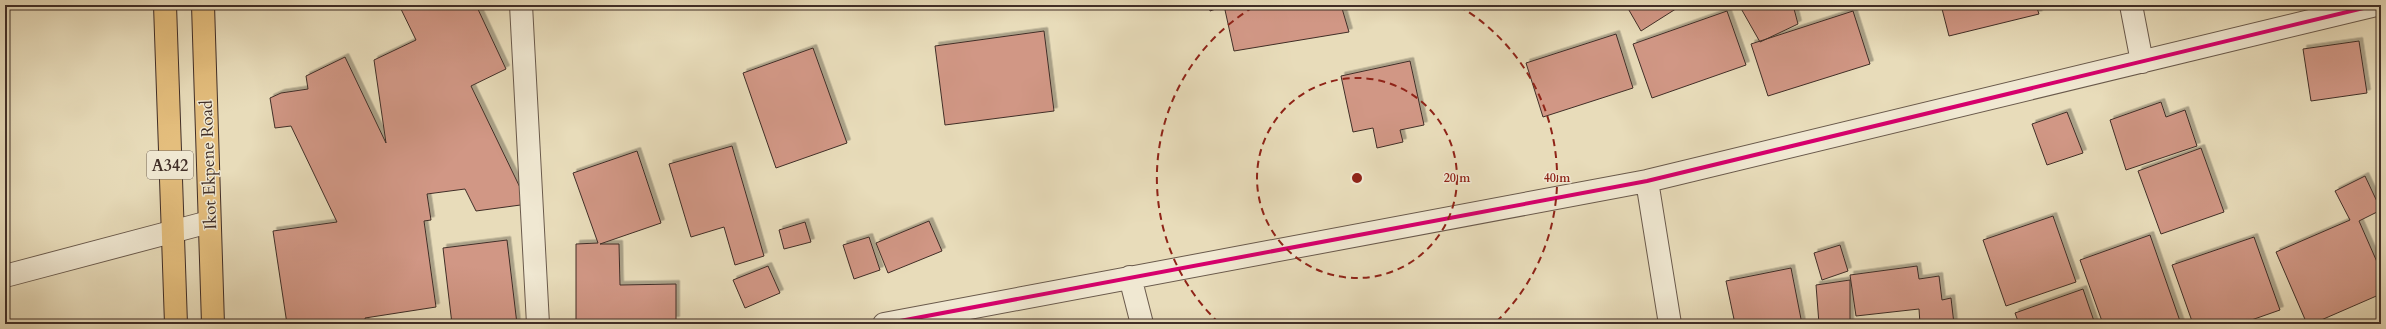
<svg xmlns="http://www.w3.org/2000/svg" width="2386" height="329" font-family="Cardo,serif">
<style>
.building{fill:#d19785;stroke:#402e27;filter:url(#shadow)}
.lines{fill:none;stroke-linecap:round;stroke-linejoin:round}
.minor-casing{stroke:#6a5a4c;stroke-width:24}
.highway-casing{stroke:#402e27;stroke-width:24}
.minor{stroke:#f0e8d2;stroke-width:22}
.highway{stroke:#e4be7d;stroke-width:22}
.cycleway-casing{stroke:#f0e8d2;stroke-width:6}
.cycleway{stroke:#d6006c;stroke-width:4}
.ring{fill:none;stroke:#8f2418;stroke-width:2;stroke-dasharray:7 5}
.labels{text-anchor:middle;stroke-width:3;stroke-linejoin:round;paint-order:stroke}
.shield{fill:#f0e8d2;stroke:#75665a;stroke-width:1}
.shield-label{font-size:16px;font-weight:bold;fill:#402e27}
.street-label{font-size:17px;fill:#402e27;stroke:#f0e8d2}
.centre{fill:#8f2418;stroke:#f0e8d2;stroke-width:2}
.ring-label{font-size:12px;text-anchor:middle;font-weight:bold;fill:#8f2418;stroke:#f0e8d2;stroke-width:3;stroke-linejoin:round;paint-order:stroke}
</style>
<defs>
<filter id="shadow"><feDropShadow dx="3.5" dy="-3.5" stdDeviation="0" flood-color="#0004"/></filter>
</defs>
<rect width="100%" height="100%" fill="#e8dcba"/>
<filter id="stains"><feTurbulence type="fractalNoise" baseFrequency=".005" numOctaves="4"/><feColorMatrix values="0 0 0 0 .2 0 0 0 0 .09 0 0 0 0 .02 0 0 0 .5 -.17"/></filter>
<radialGradient id="worn" r=".72"><stop offset=".6" stop-color="#630" stop-opacity="0"/><stop offset="1" stop-color="#630" stop-opacity=".3"/></radialGradient>
<!-- building -->
<path class="building" d="M399,5H476L506,69L471,86L528,204L476,211L465,189L427,194L431,220L424,221L436,307L365,318L366,324H287L273,231L337,222L291,126L275,128L270,98L281,93L308,89L306,76L345,57L386,143L374,60L416,40Z
M1209,5H1227L1210,11Z
M1236,5H1341L1349,32L1234,51L1225,10Z
M1626,5H1682L1641,31Z
M1739,5H1793L1798,24L1760,42Z
M1941,5H2036L2039,14L1949,36Z
M1727,11L1746,65L1652,98L1633,44Z
M1853,11L1870,64L1768,96L1751,44Z
M1044,31L1054,111L945,125L935,46Z
M1616,34L1633,88L1543,117L1526,63Z
M2359,41L2367,93L2311,101L2303,49Z
M813,48L847,143L776,168L743,73Z
M1410,61L1424,125L1400,130L1403,142L1377,148L1373,128L1353,132L1341,76Z
M2161,102L2166,117L2185,110L2197,146L2126,170L2110,120Z
M2067,112L2083,153L2047,165L2032,124Z
M732,146L764,256L735,265L724,227L691,237L669,164Z
M2201,148L2224,212L2161,234L2138,171Z
M637,151L661,223L600,244H619L620,285L676,284V320H576V244L598,243L573,173Z
M2365,176L2381,210L2359,221L2381,271V294L2312,324H2307L2276,252L2350,220L2335,191Z
M2053,216L2076,282L2006,306L1983,240Z
M929,221L942,251L888,273L876,243Z
M805,222L811,242L784,249L779,230Z
M2150,235L2181,324H2103L2080,260Z
M869,237L880,270L854,279L843,245Z
M2254,237L2280,310L2240,324H2193L2172,265Z
M507,240L517,324H452L443,248Z
M1840,245L1848,271L1822,280L1814,253Z
M768,266L780,293L745,308L733,280Z
M1917,266L1919,279L1939,276L1942,300L1951,298L1954,324H1920L1919,309L1856,316L1850,275Z
M1791,268L1802,324H1735L1726,281Z
M1850,280V324H1819L1816,285Z
M2083,289L2095,324H2019L2015,313Z"/>
<g class="lines">
<defs>
<path id="minor" d="M521,5L538,324
M2131,5L2142,62
M1647,181L1670,324
M5,276L209,222
M1130,277L1142,324
M884,324L1647,181L2376,5"/>
<path id="highway" d="M165,5L176,324
M203,5L213,324"/>
</defs>
<!-- minor casing -->
<use href="#minor" class="minor-casing"/>
<!-- highway casing -->
<use href="#highway" class="highway-casing"/>
<!-- minor -->
<use href="#minor" class="minor"/>
<!-- highway -->
<use href="#highway" class="highway"/>
<defs>
<path id="cycleway" d="M884,324L1647,181L2376,5"/>
</defs>
<!-- cycleway casing -->
<use href="#cycleway" class="cycleway-casing"/>
<!-- cycleway -->
<use href="#cycleway" class="cycleway"/>
</g>
<!-- distance rings -->
<g class="ring">
<circle cx="1357" cy="178" r="100"/>
<path d="M1219 323A200 200 0 0 1 1255 6M1459 6A200 200 0 0 1 1495 323"/>
</g>
<g class="labels">
<!-- shield labels -->
<rect class="shield" x="147" y="151" width="46" height="28" rx="3"/>
<g class="shield-label">
<text x="170" y="171">A342</text>
</g>
<!-- street labels -->
<g class="street-label">
<text transform="translate(208 165) rotate(-92)" y="6">Ikot Ekpene Road</text>
</g>
</g>
<circle cx="1357" cy="178" r="6" class="centre"/>
<g class="ring-label">
<text x="1457" y="182">20 m</text>
<text x="1557" y="182">40 m</text>
</g>
<!-- margin -->
<rect width="2386" height="329" fill="none" stroke="#e8dcba" stroke-width="20"/>
<rect x="6" y="6" width="2374" height="317" fill="none" stroke="#402e27" stroke-width="2"/>
<rect x="10" y="10" width="2366" height="309" fill="none" stroke="#402e27"/>
<rect width="100%" height="100%" filter="url(#stains)"/>
<rect width="100%" height="100%" fill="url(#worn)"/>
</svg>
